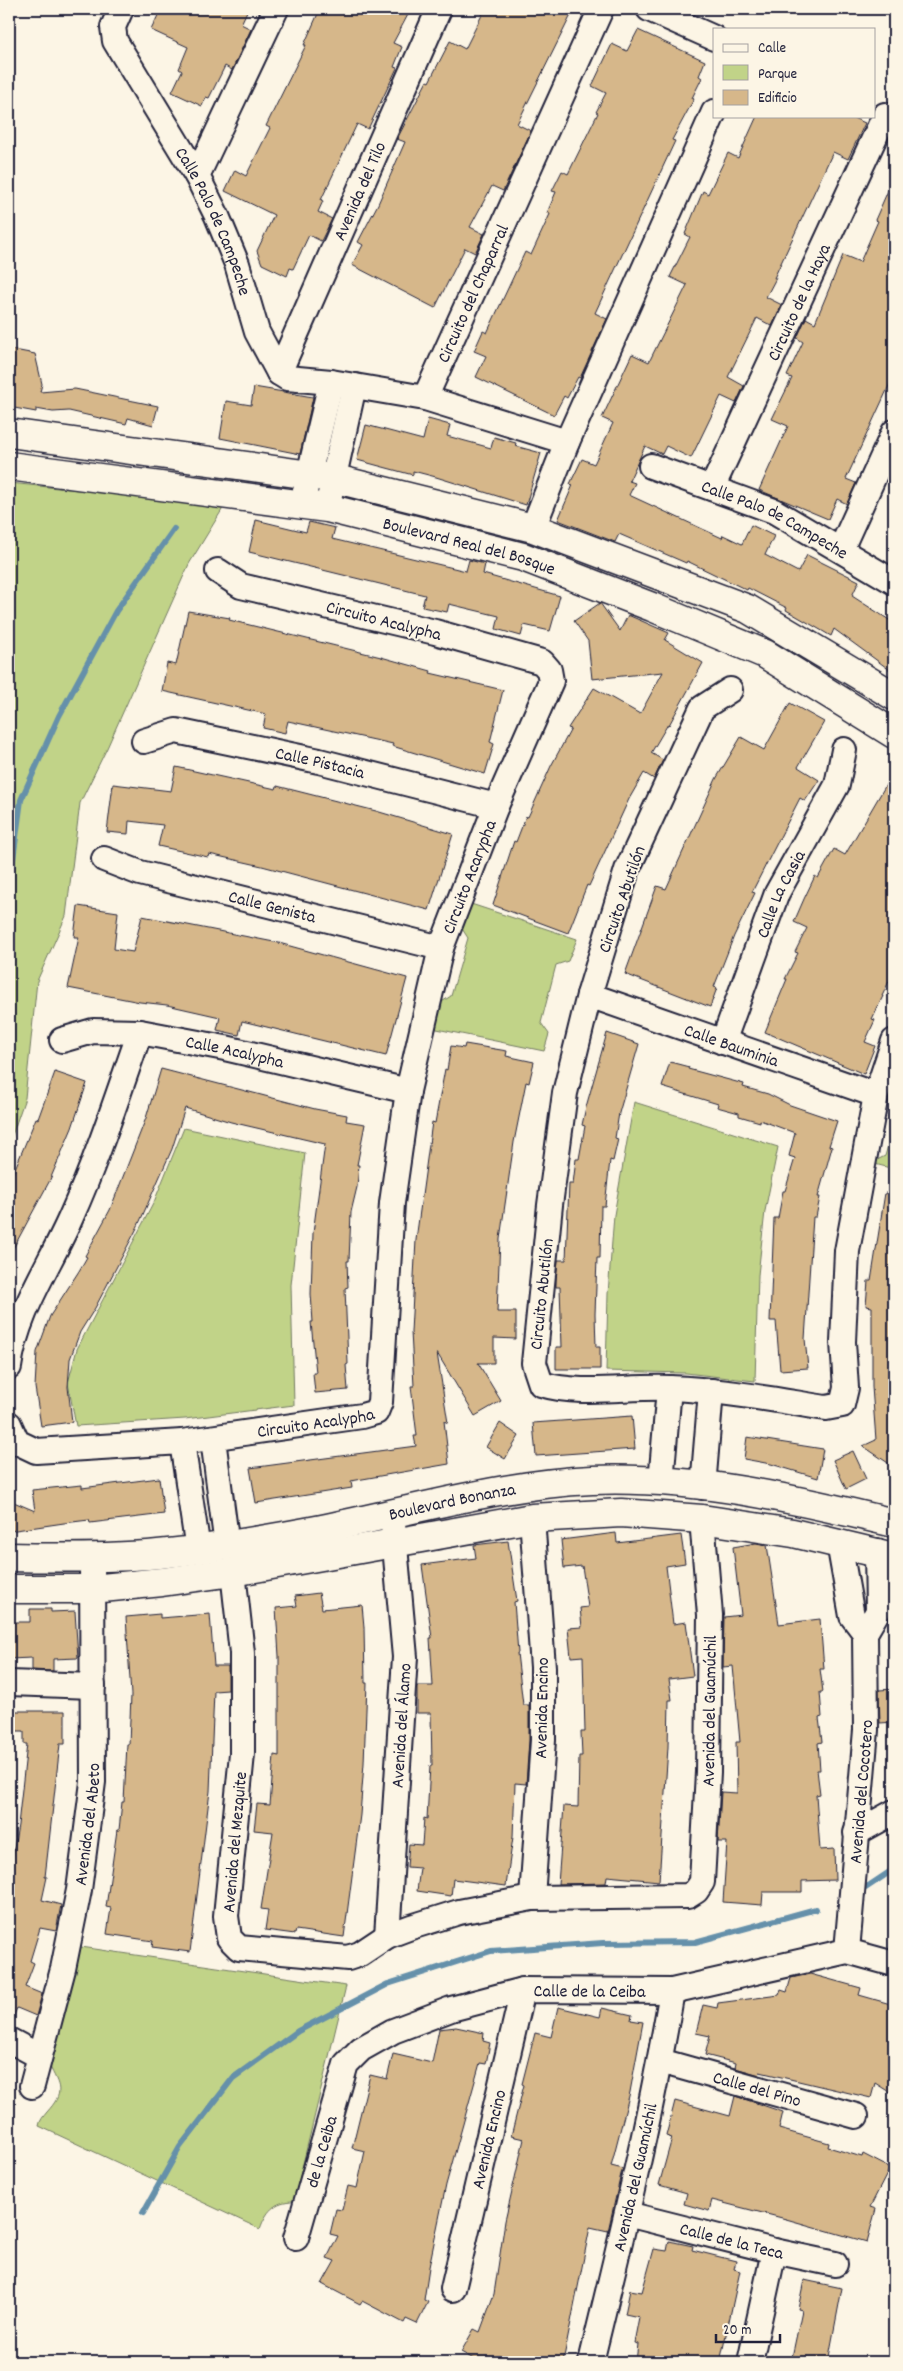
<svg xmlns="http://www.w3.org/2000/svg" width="903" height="2371" font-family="Dekko,sans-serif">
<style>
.green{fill:#c1d388;stroke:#727a62}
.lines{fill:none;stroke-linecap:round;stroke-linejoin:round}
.stream{stroke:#6590aa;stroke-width:6}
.building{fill:#d6b78a;stroke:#22223b}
.street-casing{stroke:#22223b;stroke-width:28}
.secondary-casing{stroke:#22223b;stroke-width:31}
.street{stroke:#fcf5e5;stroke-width:24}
.secondary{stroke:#fcf5e5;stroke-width:28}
.labels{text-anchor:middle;stroke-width:4;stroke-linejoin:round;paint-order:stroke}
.street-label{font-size:18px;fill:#22223b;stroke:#fcf5e5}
</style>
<rect width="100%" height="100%" fill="#fcf5e5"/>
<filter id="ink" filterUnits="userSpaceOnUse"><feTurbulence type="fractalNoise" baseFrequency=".02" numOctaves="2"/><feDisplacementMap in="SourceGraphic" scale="10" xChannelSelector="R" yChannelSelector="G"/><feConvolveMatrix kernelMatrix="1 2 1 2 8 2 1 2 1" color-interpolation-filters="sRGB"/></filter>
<g filter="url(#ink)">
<!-- green -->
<path class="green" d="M9,483L225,505L189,564L107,748L80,803L66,916L37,981L25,1098L9,1144Z
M465,902L577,939L568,961L556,965L541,1023L549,1034L544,1051L432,1028L440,1003L451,996L468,938L459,924Z
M634,1102L778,1147L765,1211L758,1275L755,1381L686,1373L606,1371L608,1294L614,1215Z
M894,1125V1169L871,1163L885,1156Z
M184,1128L305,1153L291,1285L294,1405L185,1419L76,1426L68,1383L77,1349L154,1202Z
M81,1947L346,1986L294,2201C274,2201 266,2212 260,2229L39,2126C40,2120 43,2117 47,2112C65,2092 60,2087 49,2065Z"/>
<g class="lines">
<!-- stream -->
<path class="stream" d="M9,889L21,800L59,716L116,611L174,529
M864,1889L894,1869
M143,2213L180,2147L233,2078L298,2031L388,1984L491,1951L603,1943L695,1942L816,1909"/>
</g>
<!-- building -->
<path class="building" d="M161,9H248L241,24L251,29L232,70L225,66L209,98L206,97L202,106L172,92L182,71L179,69L188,47L151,30Z
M320,9H411L393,43L402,47L394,67L397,68L368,129L357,124L321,200L323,201L318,212L332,219L321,241L309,235L293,269L290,268L287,276L262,264L257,251L274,215L225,191L235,170L246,176L270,128L266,126L306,45H304Z
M485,9H570L568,13L571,15L517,124L531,131L503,191L492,186L470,227L484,234L475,253L465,248L435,308L352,265L363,245L358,242L378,204L405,142L397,139L427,81L429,82L450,41L465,49Z
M638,30L705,61L699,76L702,78L692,98L694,99L672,140L675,141L595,313L607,319L580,378L578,377L567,398L564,396L554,415L476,377L486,356L474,351L483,331L487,333L525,252L531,255L550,214L547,213L556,192L552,191L562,171L568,174L598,113L596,112L606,93L592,86L612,44L627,51Z
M757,116H849L865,123L848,159L833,152L774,278H776L766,297L782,305L772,326L757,318L728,377L744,386L736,403L721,396L691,458L666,446L662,454L645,446L629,481L635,483L629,495L722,538L723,535L742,544L751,525L774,536L765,555L798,572L807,555L859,581L852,596L894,623V673L834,629L831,636L786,610L787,608L748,588L747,590L687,561L686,563L619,534L615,542L558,520L573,485L570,484L582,459L594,464L613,423L602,418L632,354L649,362L687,285L670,277L690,237L685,234L703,191L708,194L728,153L738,158Z
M894,177V375L846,479L856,483L847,504L837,499L828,519L759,490L788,426L772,419L792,378L787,376L803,342L797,338L806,318L815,323L843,255L860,262L878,221L875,220Z
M9,349L35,354L42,384L40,392L75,389L158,406L153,425L128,418L126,424L69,411L53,412L36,409V412L9,407Z
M254,387L313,397L300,454L220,438L226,401L251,405Z
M428,419L450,425L447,436L491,448L494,437L516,443L515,446L541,453L526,505L436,477L413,471V475L357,460L366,425L423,440Z
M256,520L306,532L309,522L335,528L332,539L466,571L469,560L485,564L483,574L560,596L550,631L524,625L521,636L496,629L499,616L449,604L447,612L422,607L425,595L249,552Z
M600,603L620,631L628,615L669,633L665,640L703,663L669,725L668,724L651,753L663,760L654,779L644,773L629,799L589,886L587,885L568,933L493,905L514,841L516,842L526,816L528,817L551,766L571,729L568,728L594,688L640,714L663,672L592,679L588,641L574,621Z
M188,611L230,618L229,620L381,657L431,671L430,673L503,690L490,742L494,744L485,774L392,746L393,744L288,721L285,733L263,728L266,714L162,691L167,663L176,665Z
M790,703L824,722L798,767L819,780L805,801L800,798L752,892L755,893L734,936L714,987L717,988L710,1007L625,974L657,886L666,889L716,779L741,737L764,750Z
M176,767L276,789L277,786L376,811L453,834L429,910L262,866L209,854L208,857L158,846L163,825L129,821L128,834L107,832L113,784L171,791Z
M894,771V971L882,996H883L872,1019L875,1020L865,1042L875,1046L864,1074L765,1032L787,979H785L798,953L795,952L807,928L794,922L804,899L815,876L818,878L834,849L845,855Z
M78,906L118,912L114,949L133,952L142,916L279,943L407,978L386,1056L242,1021L239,1035L217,1030L220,1017L167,1005L140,1002L68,988L79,937H74Z
M607,1033L639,1044L619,1113L615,1138L618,1139L613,1161L610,1160L605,1206H601L600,1258H597L595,1314L596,1347H600V1369H556V1347H562L560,1287H556V1279L558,1260H566L569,1184H573L576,1159H579L585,1126L582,1125L586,1107Z
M465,1044L507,1051L506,1056L534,1062L529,1083L526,1082L514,1142L500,1239L497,1312H516V1339L494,1338V1363H478L501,1401L475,1416L437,1353L448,1423L444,1421L449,1464L351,1481L352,1488L256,1503L250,1468L416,1446L414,1436H417L411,1386H414L411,1332L416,1240L432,1122L435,1123L445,1069L447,1070L451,1046L464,1048Z
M670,1062L689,1067L688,1069L744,1084L743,1087L768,1094L790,1105L837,1121L829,1146L832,1147L818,1197H820L816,1217H813L805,1339L808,1368L780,1370L776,1321H770L774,1218H778L783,1191H785L795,1158L789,1156L795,1133L760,1120V1122L739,1116V1113L717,1107L718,1104L662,1087Z
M161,1069L315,1109L347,1115L346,1121L365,1124L357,1165H359L357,1187L351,1212L349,1261H347L348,1287L345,1288L348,1364L346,1365L348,1390L315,1393L313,1373H316L311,1322H313L311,1294L313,1233L325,1144L231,1122L185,1108L172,1149L137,1228L95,1308L80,1332L70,1359L68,1387L72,1422L41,1426L35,1387L37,1352L50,1316L79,1271L87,1257L85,1256L110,1210L146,1118Z
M55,1072L87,1083L72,1128L49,1182L9,1256V1183L36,1118L38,1119Z
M885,1193L894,1194V1467L863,1446L876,1440L872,1387V1307L866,1306L868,1281H871Z
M632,1416L635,1449L536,1456L533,1423Z
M500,1423L519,1436L505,1459L486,1447Z
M747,1437L823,1449L818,1478L771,1464L744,1459Z
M853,1451L866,1479L846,1489L833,1460Z
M159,1478L164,1514L90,1523L89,1520L64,1523L9,1531V1500L35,1511L32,1490L82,1485V1488Z
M616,1533L617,1543L681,1535L685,1563L666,1566L673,1624L686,1622L693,1676L669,1679L672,1700H669L668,1747L659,1881L607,1876L606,1883L558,1884L564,1806L578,1807L579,1756H582L581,1732H585L583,1656L571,1657L568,1628L582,1627L580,1608L588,1607L582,1566L564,1568L561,1540Z
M508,1541L517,1601L514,1602L518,1653H517L523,1705H529V1740L526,1784L515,1783L513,1837L506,1886L453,1879L451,1896L417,1891L420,1868L407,1867L409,1844L422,1845L424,1818L427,1819L430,1766H432L431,1713H417V1686H433L430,1638H432L422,1565L476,1558L474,1545Z
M756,1543L767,1545L779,1624L820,1619L824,1669H820L823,1692H820L822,1717L819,1718L822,1742L818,1743L820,1770H817L820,1794L816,1795L820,1850L834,1849L835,1880L802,1881V1892H763L762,1905L723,1902L727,1842H718L721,1792L737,1793L736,1742H740L733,1666L723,1667L724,1617L741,1615L733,1547Z
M319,1593L322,1609L362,1605L364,1627L365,1683H367L364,1763L360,1815L344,1937L296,1930L295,1934L265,1930L268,1910L261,1909L273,1832L254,1830L257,1804L270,1805L274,1755L279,1756V1656L276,1608L297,1606L295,1596Z
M30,1609H51V1612L75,1611L78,1658L53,1659V1671L32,1670V1658L9,1659V1622H30Z
M160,1614V1618L210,1614L214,1666H228V1690L214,1691L210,1791L190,1952L152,1947L153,1941L107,1934L111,1908L106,1907L117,1830H119L122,1802H124L127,1744H129L131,1695L126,1617Z
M894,1689V1722L880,1723L879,1690Z
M9,1711H65V1744H60L45,1877H47L42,1900L61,1905L56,1931L40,1928L30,1961L34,1963L25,1987L42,1994L36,2016L17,2008L10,2025L9,1878L18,1825L27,1744H24V1731H9Z
M810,1974L861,1988L859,1995L894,2005V2095L875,2083L871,2098L760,2072L759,2075L735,2068L736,2063L705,2055L710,2036L696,2033L703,2005L717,2008L718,2003L779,1995L781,1990L787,1992L791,1978Z
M558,2007L600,2017L602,2008L632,2015L631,2020L643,2022L630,2092L611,2166L623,2169L621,2174L608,2231L590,2227L563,2362H479L461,2352L474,2329L480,2332L494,2294L505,2221L524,2139L511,2136L524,2085L522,2084L535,2033L551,2037Z
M456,2027L484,2033L483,2041L490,2043L486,2064L480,2063L446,2185L429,2267L424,2300L428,2302L417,2324L406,2319L404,2323L362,2301L360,2304L322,2284L335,2261L327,2258L338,2236L330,2234L336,2209L342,2210L348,2186L357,2188L365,2151L352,2148L370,2075L387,2079L393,2054L432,2063L439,2029Z
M735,2096L783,2112L779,2129L829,2143L828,2147L862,2157L863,2154L890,2168L870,2207L876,2209L867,2242L786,2219L712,2200L709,2211L684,2204L687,2193L659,2185L672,2138L666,2136L675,2101L730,2116Z
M669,2241L693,2246L692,2250L736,2261L734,2269L740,2271L720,2362H636L638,2344L634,2343L639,2317L625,2314L630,2290L642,2292L654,2249L667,2251Z
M804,2280L842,2288L828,2362H791L802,2310L798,2309Z"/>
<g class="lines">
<defs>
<g id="street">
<path id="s1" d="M121,9L113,27L115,41L197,176L217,216L237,264L257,332L279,373L287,378L331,382L425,398L567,442"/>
<path d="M649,9L714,38"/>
<path d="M197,176L276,9"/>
<path id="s2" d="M279,373L439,9"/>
<path id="s3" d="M425,398L601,9"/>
<path id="s4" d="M651,466L774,511L894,582"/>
<path id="s5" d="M712,488L885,115"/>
<path d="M302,504L331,382"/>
<path d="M327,508L354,386"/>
<path d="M533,528L567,442L714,112"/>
<path d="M841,549L894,432"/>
<path d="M730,690L702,708L627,870L589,995L565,1093L550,1205L534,1363L541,1384C582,1396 627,1386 670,1388C723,1390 775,1400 826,1408L842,1405L846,1388L843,1342L847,1251L876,1095L894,1041"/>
<path id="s6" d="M144,741L176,731L319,761L496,806"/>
<path id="s7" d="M104,859L140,873L441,948"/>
<path id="s8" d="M589,995L876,1095"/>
<path id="s9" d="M62,1040L93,1031L140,1032L225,1048L408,1091"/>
<path id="s10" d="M723,1042L777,893L837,785L844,750"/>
<path d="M9,1367C16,1313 49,1267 71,1217C98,1157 118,1094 140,1032"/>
<path id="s11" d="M9,1424L17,1442L36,1451L182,1442L362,1416L376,1412L380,1402L392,1203L408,1091L441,948L496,806L551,681L549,670L542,662L435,632L241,586L218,571"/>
<path d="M213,1439L227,1546"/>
<path d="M182,1442L198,1550"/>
<path d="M661,1482L669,1388"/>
<path d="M703,1487L711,1391"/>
<path d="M532,1518L543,1667V1740L532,1898"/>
<path d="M839,1543L852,1616L865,1633"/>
<path id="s12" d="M233,1572L242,1653V1754L226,1916L229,1938L239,1948L348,1958L360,1954L387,1936L411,1927L459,1912L532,1898L688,1896L696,1891L702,1882L708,1772L710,1615L702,1519"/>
<path d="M9,1683L93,1686"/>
<path d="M856,1833L894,1812"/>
<path id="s13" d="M387,1936L405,1657L392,1513"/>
<path id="s14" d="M847,1951L866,1730L865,1633L878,1611L877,1551"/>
<path d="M9,2040L39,2056"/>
<path id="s15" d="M660,2061L856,2116"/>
<path id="s16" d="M32,2086L63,1969L79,1890L93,1782L92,1558"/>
<path id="s17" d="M627,2214L774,2251L835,2264"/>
<path id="s18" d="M296,2238L346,2064L361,2049L393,2031L451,2009L523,1990L672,1991L847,1951L894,1964"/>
<path id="s19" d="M453,2289L523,1990"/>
<path id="s20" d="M591,2362C621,2239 651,2116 672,1991"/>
<path d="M750,2362L774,2251"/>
</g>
<g id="secondary">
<path d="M9,433L332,478L533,528L748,609L894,696"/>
<path id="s21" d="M9,466L327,508L523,557L652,607L765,654L894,734"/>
<path id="s22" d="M9,1557C55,1558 102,1558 148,1555C207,1550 264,1540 322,1529C410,1511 502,1484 592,1480C693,1476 797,1499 894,1523"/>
<path d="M9,1589H92L162,1582L233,1572L532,1518L621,1513L702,1519L793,1533L894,1557"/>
</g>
</defs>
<!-- street casing -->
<use href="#street" class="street-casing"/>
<!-- secondary casing -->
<use href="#secondary" class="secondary-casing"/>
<!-- street -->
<use href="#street" class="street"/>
<!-- secondary -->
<use href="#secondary" class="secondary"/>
</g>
</g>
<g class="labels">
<!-- street labels -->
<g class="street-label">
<text dy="6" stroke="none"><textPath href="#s2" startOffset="199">Avenida del Tilo</textPath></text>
<text dy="6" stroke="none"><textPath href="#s1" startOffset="240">Calle Palo de Campeche</textPath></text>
<text dy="6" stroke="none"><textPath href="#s3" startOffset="115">Circuito del Chaparral</textPath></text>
<text dy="6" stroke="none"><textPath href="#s5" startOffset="205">Circuito de la Haya</textPath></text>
<text dy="6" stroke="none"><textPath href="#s4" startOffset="135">Calle Palo de Campeche</textPath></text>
<text dy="6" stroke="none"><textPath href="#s21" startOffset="468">Boulevard Real del Bosque</textPath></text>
<text transform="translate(384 620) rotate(14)" y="6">Circuito Acalypha</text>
<text dy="6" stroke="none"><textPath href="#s6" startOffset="181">Calle Pistacia</textPath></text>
<text dy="6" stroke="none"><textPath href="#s11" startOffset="930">Circuito Acarypha</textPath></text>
<text dy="6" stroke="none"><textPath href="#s10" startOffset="159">Calle La Casia</textPath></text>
<text transform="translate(621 899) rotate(-71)" y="6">Circuito Abutilón</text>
<text dy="6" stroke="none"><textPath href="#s7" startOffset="175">Calle Genista</textPath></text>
<text dy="6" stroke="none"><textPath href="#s8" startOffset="151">Calle Bauminia</textPath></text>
<text dy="6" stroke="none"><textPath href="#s9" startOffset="176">Calle Acalypha</textPath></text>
<text transform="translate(541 1294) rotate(-84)" y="6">Circuito Abutilón</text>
<text dy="6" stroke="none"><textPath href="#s11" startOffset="322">Circuito Acalypha</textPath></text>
<text dy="6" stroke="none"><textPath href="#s22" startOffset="448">Boulevard Bonanza</textPath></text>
<text transform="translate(541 1708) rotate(-89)" y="6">Avenida Encino</text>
<text dy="6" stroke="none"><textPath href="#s12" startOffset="1034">Avenida del Guamúchil</textPath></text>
<text dy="6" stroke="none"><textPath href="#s13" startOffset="211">Avenida del Álamo</textPath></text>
<text dy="6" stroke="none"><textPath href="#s14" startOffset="160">Avenida del Cocotero</textPath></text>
<text dy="6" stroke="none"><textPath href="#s16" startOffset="268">Avenida del Abeto</textPath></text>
<text transform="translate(234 1842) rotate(-85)" y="6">Avenida del Mezquite</text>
<text dy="6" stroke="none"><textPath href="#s18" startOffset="442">Calle de la Ceiba</textPath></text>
<text dy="6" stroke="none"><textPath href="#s15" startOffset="101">Calle del Pino</textPath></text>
<text dy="6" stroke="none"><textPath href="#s19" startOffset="154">Avenida Encino</textPath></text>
<text dy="6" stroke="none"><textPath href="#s18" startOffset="90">de la Ceiba</textPath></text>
<text dy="6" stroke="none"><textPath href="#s20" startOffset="190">Avenida del Guamúchil</textPath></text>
<text dy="6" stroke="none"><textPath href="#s17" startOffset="108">Calle de la Teca</textPath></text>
</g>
</g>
<!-- margin -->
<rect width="903" height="2371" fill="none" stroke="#fcf5e5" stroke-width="30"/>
<rect x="15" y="15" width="873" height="2341" fill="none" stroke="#22223b" stroke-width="2" filter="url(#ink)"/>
<!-- legend -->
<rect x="713" y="28" width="162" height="90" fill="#fcf5e5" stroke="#a5a1a1"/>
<rect x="723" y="44" width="25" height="8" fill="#fcf5e5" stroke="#a5a1a1"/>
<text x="758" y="52" font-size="15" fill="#22223b">Calle</text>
<rect x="723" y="65" width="25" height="15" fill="#c1d388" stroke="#a5a1a1"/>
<text x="758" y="78" font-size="15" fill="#22223b">Parque</text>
<rect x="723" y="90" width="25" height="15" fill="#d6b78a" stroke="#a5a1a1"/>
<text x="758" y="102" font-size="15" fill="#22223b">Edificio</text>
<!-- scale -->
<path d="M716 2334v8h64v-8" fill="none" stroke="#22223b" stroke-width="2.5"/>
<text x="723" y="2334" font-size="15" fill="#22223b" stroke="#fcf5e5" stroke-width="4" paint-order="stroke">20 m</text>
</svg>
